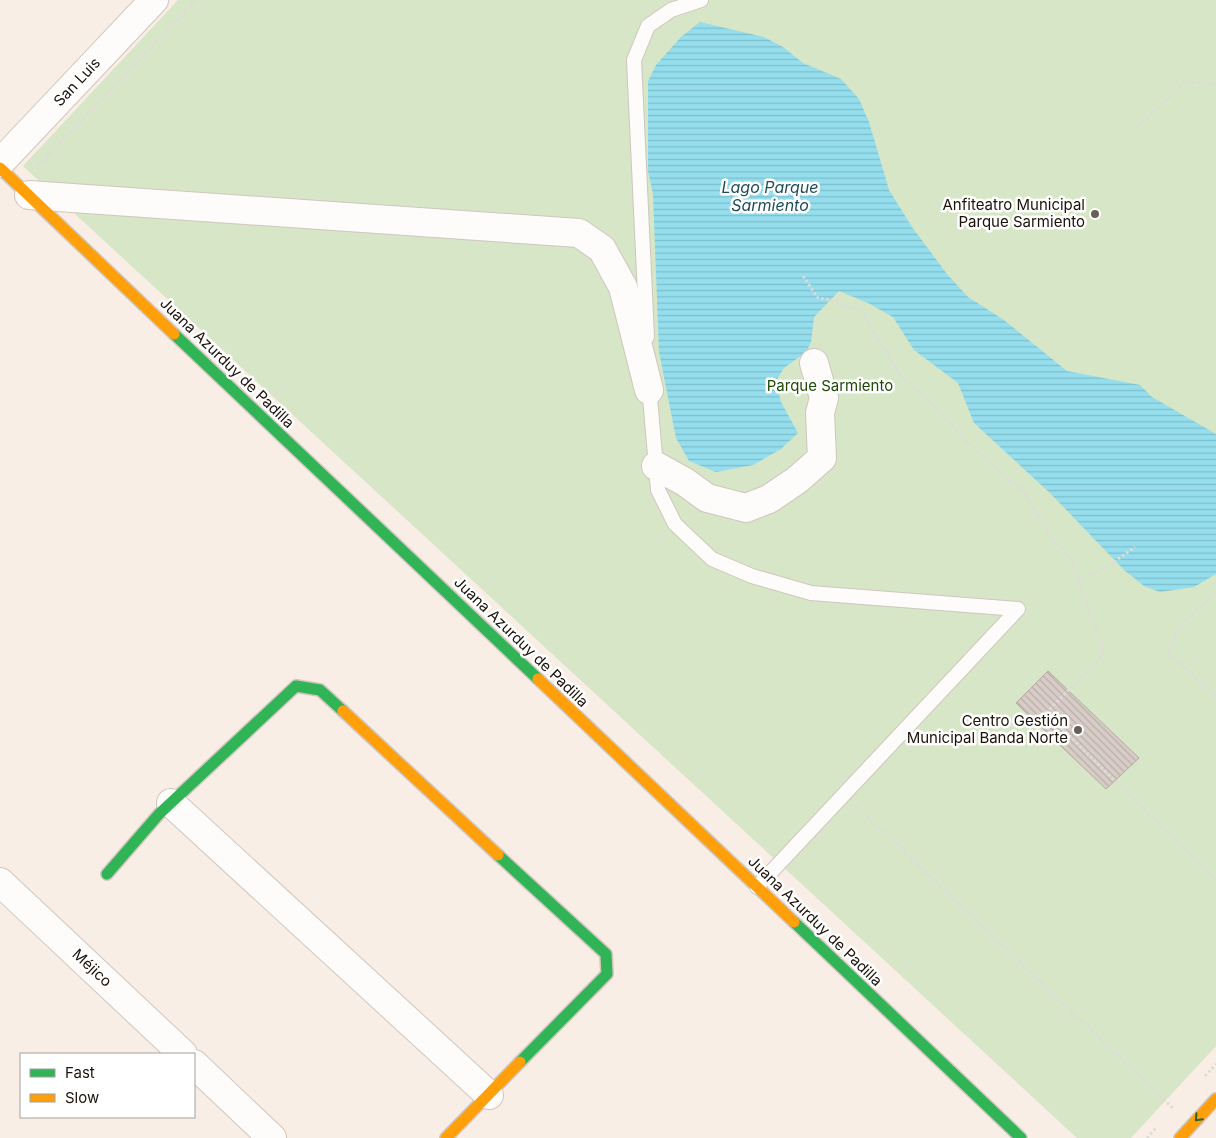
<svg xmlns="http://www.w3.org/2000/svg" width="1216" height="1138" font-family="Inter,sans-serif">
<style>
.park{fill:#d6e6c6}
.water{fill:url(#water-rules)}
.building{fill:url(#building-back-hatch);stroke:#b4a9a5}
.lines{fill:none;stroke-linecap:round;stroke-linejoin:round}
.lane-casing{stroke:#d0c6be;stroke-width:16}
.street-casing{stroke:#d0c6be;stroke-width:30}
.fast-casing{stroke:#d0c6be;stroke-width:14}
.slow-casing{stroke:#d0c6be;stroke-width:14}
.path{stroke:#dedbd8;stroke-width:3;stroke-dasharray:2.5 2.5;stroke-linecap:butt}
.lane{stroke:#fefcfb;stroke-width:14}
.street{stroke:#fefcfb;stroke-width:28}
.fast{stroke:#30b455;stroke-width:11}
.slow{stroke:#ff9f0a;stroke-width:11}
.oneway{stroke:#266330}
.poi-dot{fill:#695f57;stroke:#fff;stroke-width:2}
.labels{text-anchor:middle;stroke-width:5;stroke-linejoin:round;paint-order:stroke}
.street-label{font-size:15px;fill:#1c120a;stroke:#fff}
.poi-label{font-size:15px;fill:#1c120a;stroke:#fff;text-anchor:end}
.park-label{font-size:15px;fill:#1e4c05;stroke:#fff}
.water-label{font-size:16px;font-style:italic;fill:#1e4e59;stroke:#fff}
</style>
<defs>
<pattern id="water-rules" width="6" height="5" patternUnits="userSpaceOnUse" patternTransform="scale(1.25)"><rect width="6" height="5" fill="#95deed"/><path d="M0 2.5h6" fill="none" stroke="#80bdca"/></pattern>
<pattern id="building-back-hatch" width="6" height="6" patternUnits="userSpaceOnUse" patternTransform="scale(1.25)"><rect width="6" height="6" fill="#d8ccc7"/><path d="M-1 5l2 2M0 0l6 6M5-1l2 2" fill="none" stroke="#b9aeaa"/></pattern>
</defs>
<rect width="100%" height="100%" fill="#f8eee6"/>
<!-- park -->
<path class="park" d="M178,0H1216V1046L1131,1138H1077L23,166Z"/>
<!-- water -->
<path class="water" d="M700,22L764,37L783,47L803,63L841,79L859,99L869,122L889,190L912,227L947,274L968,297L1004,320L1067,371L1140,385L1152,397L1216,434V574L1194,587L1160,592L1144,586L1124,570L1051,494L974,423L958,383L914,350L893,317L868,303L839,291L814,317L811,342L806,352L784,368L776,381L781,402L798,433L781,449L753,465L716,472L689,461L676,438L659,352L653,194L648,171V81L656,65L681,37Z"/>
<!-- building -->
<path class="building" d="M1048,671L1139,758L1106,789L1016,703Z"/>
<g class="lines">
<defs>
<path id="lane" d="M647,337L634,60L648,26L671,10L701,0
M649,386L658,490L675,524L712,559L752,576L811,593L1018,609L757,887"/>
<path id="street" d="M0,163L154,0
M29,195L579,233L602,249L623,287L649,390
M656,466L685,482L707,498L746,508L769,499L797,480L822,458L820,413L824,398L814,363
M171,803L489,1095
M0,882L183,1054
M194,1064L272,1138"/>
<path id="fast" d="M174,334L538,679
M498,855L606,954L607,974L520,1062
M107,874L159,814L296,686L320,690L343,711
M794,922L1021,1138"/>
<path id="slow" d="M0,168L174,334
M538,679L794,922
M343,711L498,855
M446,1138L520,1062
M1180,1138L1216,1099"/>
</defs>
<!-- lane casing -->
<use href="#lane" class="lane-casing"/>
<!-- street casing -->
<use href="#street" class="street-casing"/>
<!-- fast casing -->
<use href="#fast" class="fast-casing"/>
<!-- slow casing -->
<use href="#slow" class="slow-casing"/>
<!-- path -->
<path class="path" d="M1136,129L1185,82L1216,84
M35,169L196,0
M803,276L818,298L838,301L842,304L862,311L871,328L901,376L935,407L973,448L1025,493L1051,538L1063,548L1072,562L1101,642L1102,656L1046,713L1216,880
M1078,579L1105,568L1135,547
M1216,593L1179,626L1169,654L1216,697
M856,806L1174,1109
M1205,1076L1216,1064
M1147,1138L1156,1128"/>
<!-- lane -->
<use href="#lane" class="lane"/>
<!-- street -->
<use href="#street" class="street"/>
<!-- fast -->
<use href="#fast" class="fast"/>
<!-- slow -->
<use href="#slow" class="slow"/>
</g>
<!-- one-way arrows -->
<defs><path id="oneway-chevron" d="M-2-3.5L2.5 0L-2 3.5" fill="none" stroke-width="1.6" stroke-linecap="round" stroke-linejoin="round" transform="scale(1.25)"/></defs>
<use class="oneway" href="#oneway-chevron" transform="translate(1198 1118) rotate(133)"/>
<!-- markers -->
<g class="poi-dot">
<circle cx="1095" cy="214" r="5"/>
<circle cx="1078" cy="730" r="5"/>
</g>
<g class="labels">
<!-- street labels -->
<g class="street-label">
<text transform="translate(77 82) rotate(-47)" y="5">San Luis</text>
<text transform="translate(227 363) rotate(44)" y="5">Juana Azurduy de Padilla</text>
<text transform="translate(521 642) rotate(44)" y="5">Juana Azurduy de Padilla</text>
<text transform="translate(815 921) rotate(44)" y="5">Juana Azurduy de Padilla</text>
<text transform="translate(92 968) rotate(43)" y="5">Méjico</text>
</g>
<!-- poi labels -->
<g class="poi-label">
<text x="1085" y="210">Anfiteatro Municipal<tspan x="1085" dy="17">Parque Sarmiento</tspan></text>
<text x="1068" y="726">Centro Gestión<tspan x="1068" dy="17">Municipal Banda Norte</tspan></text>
</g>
<!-- park labels -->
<g class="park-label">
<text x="830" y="391">Parque Sarmiento</text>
</g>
<!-- water labels -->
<g class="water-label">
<text x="770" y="193">Lago Parque<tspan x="770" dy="18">Sarmiento</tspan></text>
</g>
</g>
<!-- legend -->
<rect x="20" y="1053" width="175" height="65" fill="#ffffff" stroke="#a4a09d"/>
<rect x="30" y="1069" width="25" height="8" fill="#30b455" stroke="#a4a09d"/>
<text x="65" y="1078" font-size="15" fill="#1c120a">Fast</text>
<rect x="30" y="1094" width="25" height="8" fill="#ff9f0a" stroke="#a4a09d"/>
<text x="65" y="1103" font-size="15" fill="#1c120a">Slow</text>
</svg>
